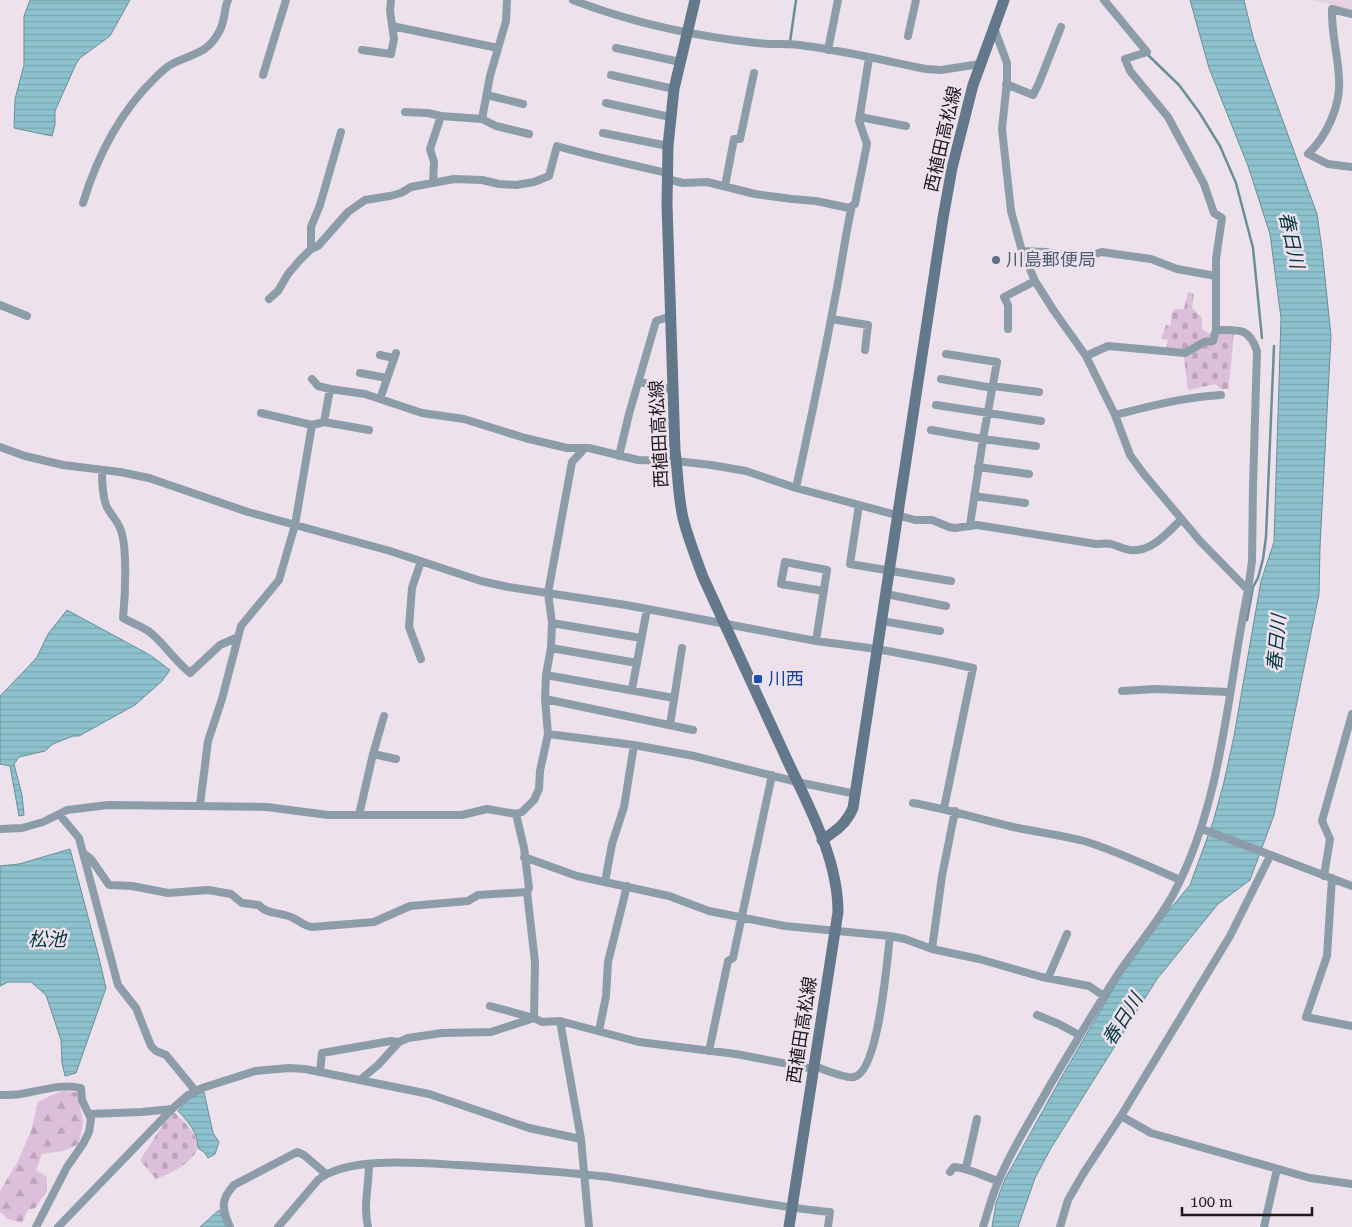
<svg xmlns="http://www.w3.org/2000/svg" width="1352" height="1227" font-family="'Roboto Serif','Noto Sans JP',serif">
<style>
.built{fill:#e5d3e3}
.forest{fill:url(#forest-firs)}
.cemetery{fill:url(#cemetery-stones)}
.water{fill:url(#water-rules);stroke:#6b8f99}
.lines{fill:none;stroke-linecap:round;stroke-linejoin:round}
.stream{stroke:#6b8f99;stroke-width:2.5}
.street{stroke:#8d9ca9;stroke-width:8}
.secondary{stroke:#63788b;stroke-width:11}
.service-dot{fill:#5c6f8a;stroke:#ede1ec;stroke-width:2}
.transit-dot{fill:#1a4fb4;stroke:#ede1ec;stroke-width:2}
.labels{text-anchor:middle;stroke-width:5;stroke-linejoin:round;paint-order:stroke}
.street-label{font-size:18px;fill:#1c181c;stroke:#ede1ec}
.service-label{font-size:18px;fill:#4e5e75;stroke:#ede1ec;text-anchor:start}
.transit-label{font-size:18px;fill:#164399;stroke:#ede1ec;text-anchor:start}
.water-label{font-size:19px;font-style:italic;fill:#043741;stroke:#ede1ec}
</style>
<defs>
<pattern id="forest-firs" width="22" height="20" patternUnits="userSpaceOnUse" patternTransform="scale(1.25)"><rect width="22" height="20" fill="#dcbfda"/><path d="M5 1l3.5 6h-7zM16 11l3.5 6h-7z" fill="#bca3ba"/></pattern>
<pattern id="cemetery-stones" width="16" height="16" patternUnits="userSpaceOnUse" patternTransform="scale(1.25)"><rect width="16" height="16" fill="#dcbfda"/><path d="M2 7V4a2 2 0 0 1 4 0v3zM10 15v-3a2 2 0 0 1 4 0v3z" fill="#bca3ba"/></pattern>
<pattern id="water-rules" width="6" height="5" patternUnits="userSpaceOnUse" patternTransform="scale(1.25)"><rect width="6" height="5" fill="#8dc2ce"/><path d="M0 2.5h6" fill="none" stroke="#79a6b0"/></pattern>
</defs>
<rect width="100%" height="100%" fill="#ede1ec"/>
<!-- built -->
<path class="built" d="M1312,0H1352V10Z"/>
<!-- forest -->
<path class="forest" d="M61,1091L77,1092L83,1122L79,1144L63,1151L42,1154L36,1170L47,1177V1191L35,1208L28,1210L22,1223L8,1219L0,1212V1191L18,1161L31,1131L38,1102Z"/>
<!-- cemetery -->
<path class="cemetery" d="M1188,292L1194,294L1192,308L1202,318V329L1208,333L1234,332L1230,376L1229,380V389H1220L1216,384L1188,390L1183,350L1166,349L1168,340L1161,339L1166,325H1171V318L1173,310L1184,309Z
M174,1112C182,1120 200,1135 197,1149C194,1162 168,1175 156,1179L140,1160L166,1120Z"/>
<!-- water -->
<path class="water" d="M30,0H130L110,36L80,58L76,64L55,111V125L52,136L14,128L15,99L24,65V16Z
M1190,0H1244L1253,37L1265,72L1317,214L1322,249L1331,336L1320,547L1319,594L1274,815L1250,880L1218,904L1157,979L1051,1148L1035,1178L1018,1227H992L996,1203L1005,1179L1061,1078L1120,977L1159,922L1190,885L1213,822L1224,782L1234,736L1261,581L1274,542L1281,318L1270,234L1248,166L1209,68Z
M67,610L150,655L170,670L162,681L135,705L79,736H73L53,744L45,751L19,757L14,764L22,795L24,815L19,816L10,766L0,764V696L29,666L37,657L48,634Z
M70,849L99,958L106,988L76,1073L65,1076L62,1063L61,1040L46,995L31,982H8L0,986V866L19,864Z
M202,1092H204L213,1133L219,1142L215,1154L208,1158L205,1153L198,1148C198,1133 188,1121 178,1111L189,1099Z
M219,1210L227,1227H200Z"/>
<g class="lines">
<!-- stream -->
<path class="stream" d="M790,42L796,0
M1148,55L1179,85L1199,112L1220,146L1236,183L1253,248L1262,338
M1247,620L1253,587L1258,578L1263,559L1266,537L1274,346"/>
<!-- street -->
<path class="street" d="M573,0C632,23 694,36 757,43C773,45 790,43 806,46C846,51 886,61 926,69L941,70L980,64
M1104,0L1147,52L1125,59L1130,71L1168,117L1204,184L1214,213L1222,218L1216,259V330C1239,330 1249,327 1257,351L1253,486L1252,561L1248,590
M1352,14L1332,9C1331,32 1338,55 1339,78C1341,105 1327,136 1308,154L1328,164L1352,167
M392,26L498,48
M908,36L916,0
M616,48L680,62
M362,50L391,54L394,39L390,11L391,0
M828,50L838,0
M263,75L286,0
M611,75L674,89
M1006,84L1033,95L1039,83L1061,27
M487,95L523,104
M606,103L670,117
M405,112L428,113L441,116L482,119L496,126L529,134
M860,117L906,126
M482,119L490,76L506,21L507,0
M603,133L668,146
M667,179L683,183L707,182L755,194L792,199L816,201L849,208L855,204L867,144L859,121L869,58
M433,183L434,162L430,149L441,116
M725,186L734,139H740L754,73
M83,203C97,157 120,112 155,78C160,73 166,67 172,64C194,53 208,54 220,30C225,21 224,9 228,0
M311,249V227L320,205L341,132
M1022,251L1046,252L1081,258L1102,252L1115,254L1151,259L1177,269L1216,276
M269,299L278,291L288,274L300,260L311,249L318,246L348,212L365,200L390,196L401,193L411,187L454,179L482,180L499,184L516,185L534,182L549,176L557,146C594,157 630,164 667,173
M0,305L27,316
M831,319L868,325L865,350
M1008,329V305L1004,297L1035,281
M946,354L997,362L983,439L970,525
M380,355L394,358
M1086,356L1108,346L1185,353L1204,342L1213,341L1216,330
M360,373L387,378
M312,379L318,386L330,389L365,394L422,413L464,419L525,438L567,448H589L638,460L676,461L711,465L746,471L796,488L915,520H932L949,527L955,528L977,525L1096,544C1101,544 1106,543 1111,544C1118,546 1124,549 1130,550C1152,553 1167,532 1182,519
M941,379L993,388
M640,382L673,390
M993,386L1039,392
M380,399L396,353
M936,405L1041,421
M261,413L312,425L324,422L369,430
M1115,415C1150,406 1185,397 1221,395
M324,422L330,389
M931,430L983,439L1036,446
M0,447L25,456L63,465L120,472L149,478L248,512L390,551L481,581L508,587L626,605L816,641L877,649L941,661L973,668L944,808
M619,456L629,414L656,321L671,316
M978,467L1029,474
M102,470C102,481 102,494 106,505C109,513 117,520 120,528C128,546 125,598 123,618C132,623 143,627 151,633C165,645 175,661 190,673L220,645L238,637
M796,488C810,423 824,358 836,293C842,264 845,235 852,206
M974,496L1025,503
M859,505L850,564L951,581
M886,594L946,606
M882,621L940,631
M552,623L641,638
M816,641L827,570L785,562L781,584L824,591
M551,648L637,663
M421,659L409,627L412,588L421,561
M546,675L674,698
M632,689L647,609
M1122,691L1155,689L1229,692
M545,699L693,730
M670,725L682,648
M548,734L634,745L694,756L797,782L856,794
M373,754L396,759
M913,803C947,809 979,819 1013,827C1037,832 1061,835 1084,841C1117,851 1148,866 1180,880
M200,805L208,741L222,699L241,626L279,580L295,525L312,425
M59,814L79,838L118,985L136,1008L151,1046L156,1051L166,1055L194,1089
M359,815L373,754L384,716
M0,829L22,828L43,822L67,810L108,805L267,807L328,815H462L487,809L516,814L522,812L534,800L539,789L540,771L548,734L545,699L546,675L551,648L552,623L548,593L572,462L585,448
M1202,829L1352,886
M83,853L91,859L109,885L132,886L168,893L208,890L231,894L242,903L259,905C267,915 282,912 293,918C300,921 304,926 312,927L374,922L410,906L468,901L478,895L527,892
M524,857L577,876L669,896L709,911L785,926L890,936C887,959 879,1072 854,1077C846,1079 823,1069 814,1066
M1324,876L1330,839L1322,821L1352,714
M1332,878L1327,956L1306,1017L1352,1026
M605,882L612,844L624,807L634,745
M890,936L905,939L932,949L979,959L1042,977L1089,986L1104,996
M932,949L942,876L955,811
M1048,978L1067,934
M490,1006L534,1018L535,962L527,892L529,888L524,848L516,814
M1037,1015L1059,1024L1079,1035
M560,1021L581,1139
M599,1031L606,996L608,962L627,886
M709,1051L728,961L733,958L772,775
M320,1072L322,1053L391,1041L399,1042
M360,1080L378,1065L399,1042L408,1038L442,1033L491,1032L534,1018L542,1022L560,1021L639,1042L736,1054L814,1069
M0,1095C7,1095 14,1095 21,1094C40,1091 62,1083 81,1088L82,1100L91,1119L89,1132L83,1144L67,1167L36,1227
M89,1114L142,1112L172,1109
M1121,1116L1151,1133L1310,1178L1352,1184
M966,1168L977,1119
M950,1172L954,1167C969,1168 983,1176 998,1181
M58,1227L172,1109L188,1095L202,1088L255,1071L289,1068L305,1069L429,1094L529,1128L581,1139L589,1227
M230,1227C222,1209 220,1200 234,1185L297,1152L304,1155L326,1174
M278,1227L318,1180C347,1156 421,1163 458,1165C509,1168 559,1171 609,1177C683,1188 756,1205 830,1212L828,1227
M368,1227C363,1206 369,1185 369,1164
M983,1227C988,1211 992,1195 999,1180C1012,1148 1032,1118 1049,1087C1072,1048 1095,1009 1120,971C1138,945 1159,921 1174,893C1223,800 1227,692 1248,590L1200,541L1143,473L1130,455L1115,415L1086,356L1054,311L1035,281L1022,251L1011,211L1002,129L1007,81V63L994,28
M1060,1227L1068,1200L1083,1174L1121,1116L1230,936L1270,856
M1264,1227L1277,1169"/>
<!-- secondary -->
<path class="secondary" d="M695,0L674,89L668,146L667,204L675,451C678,473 678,496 683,518C688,538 696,558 703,577C730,635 756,693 783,751C806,802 838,856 838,912L789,1227
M822,840C836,831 846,824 853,808L943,218L952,168L973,85L1004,0"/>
</g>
<!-- markers -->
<circle class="service-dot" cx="996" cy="260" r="5"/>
<rect class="transit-dot" x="753" y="674" width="10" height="10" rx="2.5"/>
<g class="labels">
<!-- street labels -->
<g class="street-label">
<text transform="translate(943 139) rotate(-77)" y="6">西植田高松線</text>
<text transform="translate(659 434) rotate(-93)" y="6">西植田高松線</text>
<text transform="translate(802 1030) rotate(-81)" y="6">西植田高松線</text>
</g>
<!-- service labels -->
<g class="service-label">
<text x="1006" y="266">川島郵便局</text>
</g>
<!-- transit labels -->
<g class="transit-label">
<text x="768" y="685">川西</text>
</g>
<!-- water labels -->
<g class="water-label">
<text transform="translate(1292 240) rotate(78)" y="7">春日川</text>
<text transform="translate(1276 643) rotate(-85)" y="7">春日川</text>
<text x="47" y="946">松池</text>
<text transform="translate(1122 1019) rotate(-58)" y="7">春日川</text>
</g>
</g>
<!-- scale -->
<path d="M1182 1207v8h130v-8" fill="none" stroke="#1c181c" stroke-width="2.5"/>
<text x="1190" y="1207" font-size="15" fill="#1c181c" stroke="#ede1ec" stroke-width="4" paint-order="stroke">100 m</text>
</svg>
